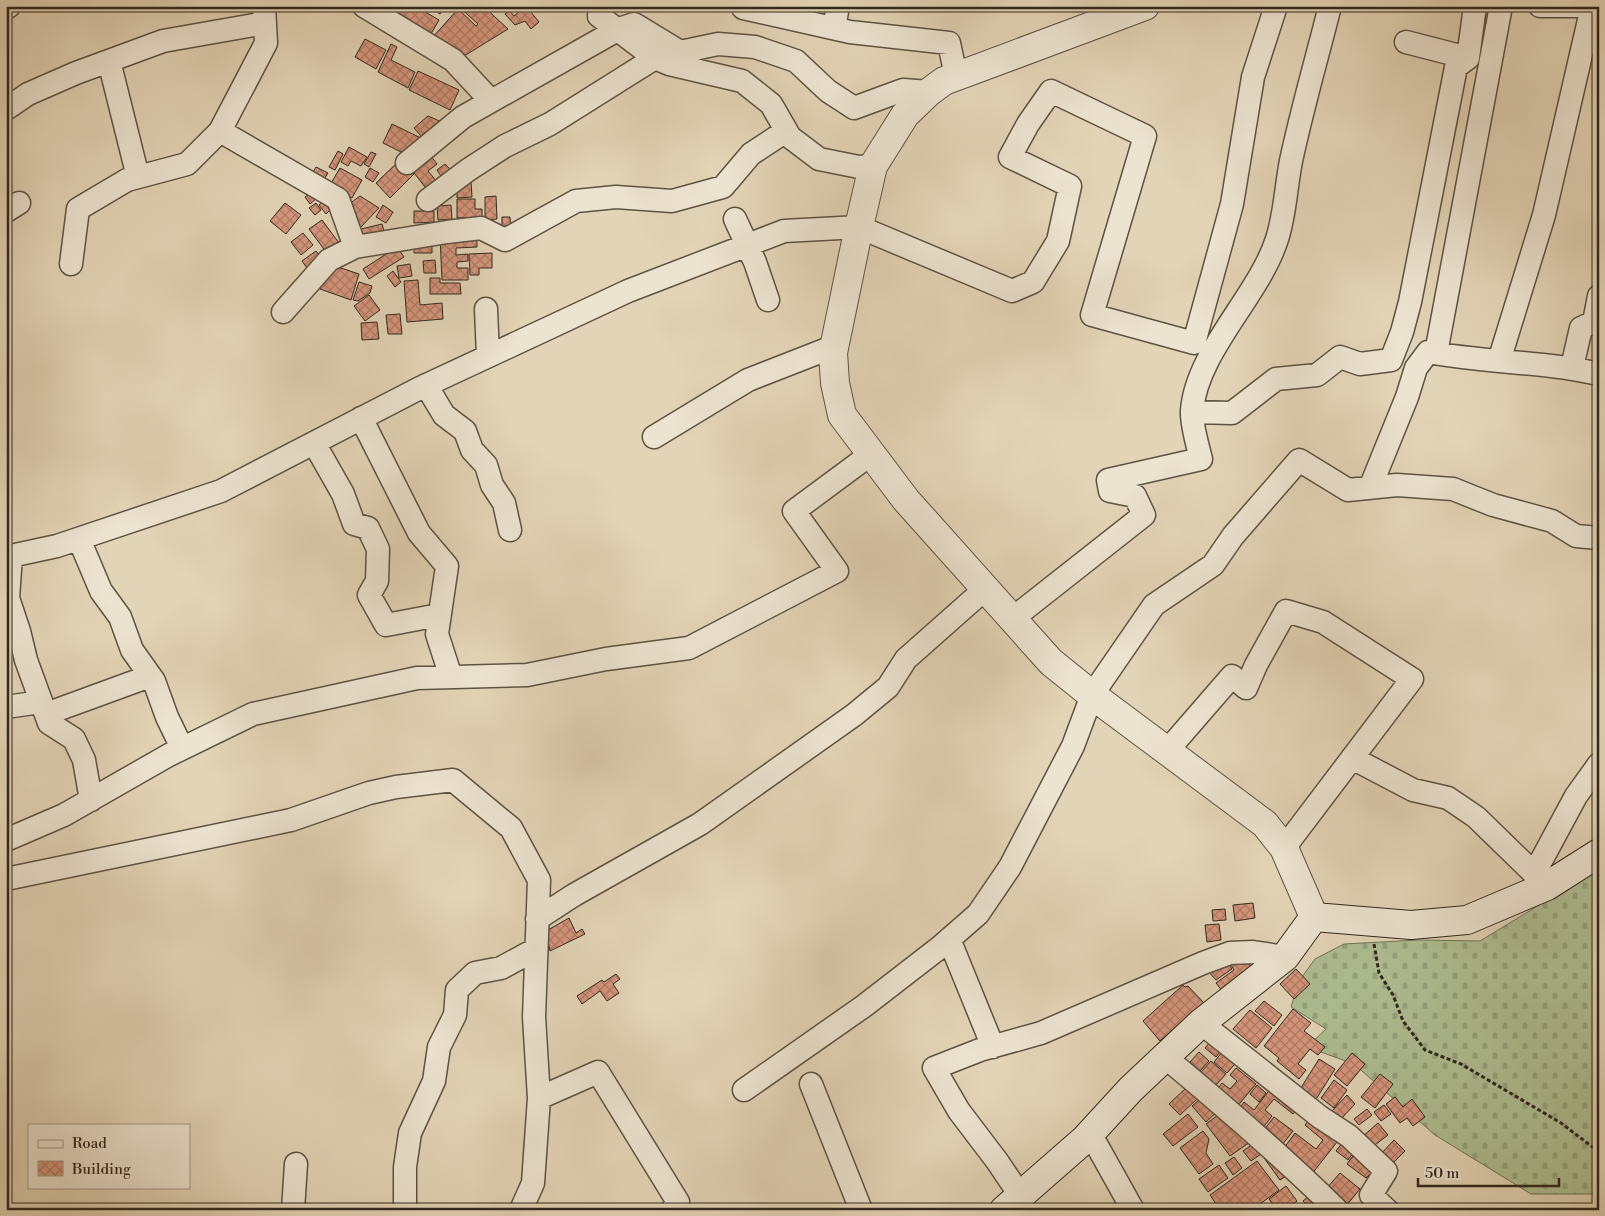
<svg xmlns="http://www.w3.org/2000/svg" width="1605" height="1216" font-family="'Libre Bodoni',serif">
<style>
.cemetery{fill:url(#cemetery-stones);stroke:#707358}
.building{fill:url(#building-cross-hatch);stroke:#31281d}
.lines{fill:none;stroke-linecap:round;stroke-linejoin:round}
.minor-casing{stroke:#5d5343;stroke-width:25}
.tertiary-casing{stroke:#5d5343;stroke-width:30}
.secondary-casing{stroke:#31281d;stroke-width:30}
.path{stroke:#31281d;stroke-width:3;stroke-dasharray:4 2.5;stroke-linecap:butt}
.minor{stroke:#ece3d0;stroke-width:22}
.tertiary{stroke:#ece3d0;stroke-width:28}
.secondary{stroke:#ece3d0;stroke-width:28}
</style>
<defs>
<pattern id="cemetery-stones" width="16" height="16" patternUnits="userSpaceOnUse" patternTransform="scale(1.25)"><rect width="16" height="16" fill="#aebe92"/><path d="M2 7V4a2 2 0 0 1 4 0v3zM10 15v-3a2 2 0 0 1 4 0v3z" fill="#96a37d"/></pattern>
<pattern id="building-cross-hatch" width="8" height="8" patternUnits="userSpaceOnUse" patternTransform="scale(1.25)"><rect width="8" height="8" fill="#d7967d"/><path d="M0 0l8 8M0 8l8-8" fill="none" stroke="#af7a66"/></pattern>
</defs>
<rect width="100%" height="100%" fill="#e2d4b6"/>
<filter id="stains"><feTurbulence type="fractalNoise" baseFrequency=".004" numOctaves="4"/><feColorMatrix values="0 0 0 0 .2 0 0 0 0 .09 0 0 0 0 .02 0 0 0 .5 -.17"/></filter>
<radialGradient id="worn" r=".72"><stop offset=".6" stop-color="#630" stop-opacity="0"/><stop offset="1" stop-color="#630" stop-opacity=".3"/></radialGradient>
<!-- cemetery -->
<path class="cemetery" d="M1590,869L1599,871V1194H1531L1435,1135L1354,1064L1307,1047L1326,1029L1291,1007L1299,981L1315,959L1344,944L1419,940L1480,941L1569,887Z"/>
<!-- building -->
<path class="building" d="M389,6H415L439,20L428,39L385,14Z
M428,6H444L440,14Z
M458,6H483L508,29L456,61L432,38L458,9L476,26L478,24Z
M526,6L539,22L531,29L525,21L515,25L505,14L509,10L514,16Z
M365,39L386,50L376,69L355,57Z
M391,44L397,47L391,60L415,72L408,88L378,72Z
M418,71L459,90L450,110L409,90Z
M428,116L449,125L432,140L425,132L421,136L414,128Z
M392,124L431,143L411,157L383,143Z
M349,147L367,157L361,166L351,161L348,166L341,162Z
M338,151L343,154L335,170L329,167Z
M427,151L437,164L428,171L442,188L432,196L408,165Z
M371,152L376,154L369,167L364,164Z
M400,160L414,174L390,198L376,183Z
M445,164L450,169L441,176L437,170Z
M316,167L328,173L323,181L312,174Z
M340,168L362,180L352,198L330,185Z
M370,168L379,173L373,182L365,177Z
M471,181L472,197L457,198V193Z
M312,191L317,198L310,204L305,197Z
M360,196L379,208L360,228L345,207Z
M496,196L497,219L485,220V197Z
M457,199H475V209H482V217L457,218Z
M325,200L332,208L326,214L319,205Z
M285,203L301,215L286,234L270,221Z
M316,203L321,210L315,215L309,208Z
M383,205L393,212L386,223L376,217Z
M451,205L452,219L438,220L437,206Z
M414,211H434V222L414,223Z
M502,217H510L511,233H502Z
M322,220L342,247L329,256L309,229Z
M382,224L386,238L361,244L357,230Z
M303,233L313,245L301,255L291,242Z
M477,235V247L456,248V255L468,254V261L457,262V268H468V280H442L440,236Z
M432,239V253H414V247Z
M397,247L404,257L369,279L363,269Z
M316,251L321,257L307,268L302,261Z
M492,253V268H479V275H470L469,254Z
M435,260L436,273H424L423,261Z
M329,264L359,274L351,300L320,289Z
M410,264L412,276L399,278L397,266Z
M393,271L401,282L395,287L387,276Z
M430,278H440V283H460L461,294H430Z
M418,280L420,305L442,303L443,319L407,322L404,281Z
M359,282L372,286L370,293L358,301L353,300Z
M369,295L380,310L365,321L354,306Z
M400,314L402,334H388L386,315Z
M377,322L379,339L362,340L361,323Z
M1253,903L1255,918L1235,921L1233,905Z
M1225,909L1226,920L1213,921L1212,910Z
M569,918L576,933L582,929L585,934L550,951L546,931Z
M1219,924L1221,940L1207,942L1205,925Z
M1246,960L1253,970L1223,992L1216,983L1234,970L1229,962Z
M1227,962L1232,969L1216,980L1205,968Z
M1296,969L1310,984L1294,999L1280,984Z
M616,974L620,979L613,984L619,993L607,1001L600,991L582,1004L577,996L602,980L604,982Z
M1183,985L1185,987L1188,986L1204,1003L1160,1041L1143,1021Z
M1264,1001L1282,1015L1274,1026L1255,1011Z
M1293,1009L1311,1023L1304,1031L1325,1047L1318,1055L1310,1049L1298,1064L1306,1070L1299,1079L1277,1061L1279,1058L1264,1046Z
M1250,1010L1272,1028L1256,1048L1233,1029Z
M1214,1037L1225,1046L1216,1057L1205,1048Z
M1227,1046L1241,1057L1227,1073L1214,1062Z
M1199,1052L1209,1061L1200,1071L1190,1062Z
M1352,1053L1365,1064L1347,1086L1334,1075Z
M1319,1059L1335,1069L1315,1101L1299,1091Z
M1211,1061L1226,1074L1216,1085L1201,1072Z
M1236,1068L1256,1084L1235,1109L1215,1092L1222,1083L1230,1089L1237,1081L1230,1075Z
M1380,1074L1393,1084L1375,1108L1361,1097Z
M1334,1080L1347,1090L1334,1108L1321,1098Z
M1274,1084L1301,1105L1293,1114L1274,1099L1265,1110L1272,1116L1259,1133L1235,1114L1244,1102L1254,1110Z
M1257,1085L1266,1093L1259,1102L1250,1094Z
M1186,1088L1197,1099L1180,1115L1169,1104Z
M1206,1094L1220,1109L1206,1122L1192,1106Z
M1347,1095L1355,1104L1340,1120L1331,1112Z
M1395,1097L1403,1107L1412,1099L1425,1117L1413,1126L1407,1118L1400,1123L1386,1104Z
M1384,1105L1391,1114L1381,1121L1374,1112Z
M1367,1109L1372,1115L1359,1125L1354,1119Z
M1222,1112L1253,1140L1230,1156L1206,1124Z
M1188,1114L1198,1127L1173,1146L1163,1134Z
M1313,1115L1341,1137L1311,1175L1281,1152L1295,1133L1316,1149L1323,1140L1305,1125Z
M1274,1117L1293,1131L1279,1149L1260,1135Z
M1378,1123L1388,1135L1371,1148L1362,1137Z
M1203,1131L1209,1139L1206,1153L1213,1164L1199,1174L1180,1148Z
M1346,1138L1358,1146L1348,1160L1336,1151Z
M1394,1140L1405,1151L1390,1166L1380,1155Z
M1253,1144L1261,1154L1251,1161L1243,1151Z
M1355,1153L1381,1172L1375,1179L1369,1175L1366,1178L1347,1164Z
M1262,1155L1294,1171L1280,1180Z
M1234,1157L1242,1168L1233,1175L1225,1163Z
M1257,1161L1279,1190L1252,1210H1220L1210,1195Z
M1219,1165L1228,1178L1208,1192L1199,1179Z
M1340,1173L1360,1189L1346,1206L1326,1189Z
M1286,1186L1297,1201L1285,1210H1277L1269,1199Z
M1309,1196L1321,1208L1320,1210H1312L1303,1201Z"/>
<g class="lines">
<defs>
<path id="minor" d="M364,6L453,60L491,101
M600,6L599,16L655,58L669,64L742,81L771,104L790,137L819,159L859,167L873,166
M743,6V8L850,32L949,43L956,76
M1540,6H1597
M6,8L9,6
M834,28L838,6
M1406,42L1468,58
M109,61L138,177
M6,109L28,94L76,73L163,41L265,23
M220,131L338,199L355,247
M407,163L463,117L619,29L634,24L680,52L718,44L755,47L796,61L828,91L854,108L903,90L929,92
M428,200L468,170L505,146L550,124L655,58
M6,211L19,203
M735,219L755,262L768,300
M71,264L78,209L127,180L187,164L220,131L266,43L264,6
M486,309L488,356
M283,312L329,260L355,247L447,232L481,228L505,240L576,201L616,197L672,201L723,187L751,154L786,131
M1436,353L1501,6
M1499,361L1544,215L1592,7
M1572,367L1581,328L1594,322L1599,296
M426,385L444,415L465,431L472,450L486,465L492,485L504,503L510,530
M1192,412L1232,413L1276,379L1317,375L1340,357L1360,364L1391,360L1402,332L1410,302L1456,67L1468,58L1475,6
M361,418L419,533L447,566L437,634L451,677
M654,437L748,380L835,346
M314,443L343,494L354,524L368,528L378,549L377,581L369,595L386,625L439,615
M1370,488L1407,397L1416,368L1428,352C1485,363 1543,361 1599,374
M79,539L101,591L120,617L132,650L154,681L167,717L182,748
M11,556L8,598L19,631L26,660L49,723L74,739L84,760L91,800
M6,557L57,546L221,491L418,389L628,291L784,231L859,227L1012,291L1033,282L1058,241L1070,186L1010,157L1028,124L1051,91L1145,136L1092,315L1194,343L1232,204L1253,77L1276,6
M1012,619L1144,515L1135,496L1110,491L1108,480L1201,459C1198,447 1191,423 1192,411C1196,352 1259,296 1277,239C1285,215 1286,186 1291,161C1302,109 1317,58 1330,6
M6,707L41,702
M46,714L150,676
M1167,751L1232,676L1246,688L1256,665L1286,611L1323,622L1412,679L1284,848
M1352,758L1413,790L1448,798L1476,817L1547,886
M6,840L64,815L169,755L253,714L417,678L527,675L606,659L689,648L837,571L794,511L871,454
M1534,874L1576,796L1599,764
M6,879L291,820L369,793L396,787L453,780L511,828L539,880L534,1017L539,1098L533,1183L521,1210
M537,919L574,895L700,824L854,715L888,687L906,659L985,589
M949,939L993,1047
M1201,1023L1320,1117L1349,1136L1386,1171L1371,1195L1387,1210
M1165,1057C1224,1106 1282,1156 1337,1210
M811,1084L861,1210
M744,1090L864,1006L939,948L978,914L1010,867L1073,746L1092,695L1154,605L1213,565L1233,536L1299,460L1348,490L1397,485L1453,489L1493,505L1552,521L1576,536L1599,538
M539,1098L598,1072L678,1202L672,1210
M1090,1133L1133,1210
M1020,1195L997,1161L959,1111L934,1068L980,1050L1041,1033L1203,963L1230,953L1253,952L1285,957
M293,1210L296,1164
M405,1210V1167L410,1133L434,1081L439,1047L455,1015L457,990L475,973L501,968L536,949"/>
<path id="tertiary" d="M1145,6L944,81L929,92L905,115L873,166L859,227L833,353L835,383L842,415L906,500L1051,662L1092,695L1265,824L1284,848L1314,917"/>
<path id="secondary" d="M1004,1210L1085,1139L1131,1089L1201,1023L1285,957L1314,917L1411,925L1467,920L1547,886L1599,853"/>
</defs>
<!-- minor casing -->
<use href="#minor" class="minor-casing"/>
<!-- tertiary casing -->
<use href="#tertiary" class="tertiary-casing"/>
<!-- secondary casing -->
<use href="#secondary" class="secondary-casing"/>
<!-- path -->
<path class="path" d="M1374,944L1379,973L1393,995L1403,1021L1425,1050L1461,1064L1561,1123L1599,1152"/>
<!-- minor -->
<use href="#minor" class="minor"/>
<!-- tertiary -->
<use href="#tertiary" class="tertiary"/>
<!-- secondary -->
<use href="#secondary" class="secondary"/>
</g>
<!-- margin -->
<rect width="1605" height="1216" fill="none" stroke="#e2d4b6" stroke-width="25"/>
<rect x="8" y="8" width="1590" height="1201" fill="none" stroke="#31281d" stroke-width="2.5"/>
<rect x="12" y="12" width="1580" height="1191" fill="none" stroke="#31281d"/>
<!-- legend -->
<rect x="28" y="1124" width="162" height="65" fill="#ece3d0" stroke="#a19888"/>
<rect x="38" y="1140" width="25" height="8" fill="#ece3d0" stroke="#a19888"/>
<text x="72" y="1148" font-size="15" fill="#31281d">Road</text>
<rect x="38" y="1161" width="25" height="15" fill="url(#building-cross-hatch)" stroke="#a19888"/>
<text x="72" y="1174" font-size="15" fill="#31281d">Building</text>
<!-- scale -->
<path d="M1418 1178v8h141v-8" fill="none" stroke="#31281d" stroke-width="2.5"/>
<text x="1425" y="1178" font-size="15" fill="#31281d" stroke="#ece3d0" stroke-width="4" paint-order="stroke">50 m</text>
<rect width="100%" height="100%" filter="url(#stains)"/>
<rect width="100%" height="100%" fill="url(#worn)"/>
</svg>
